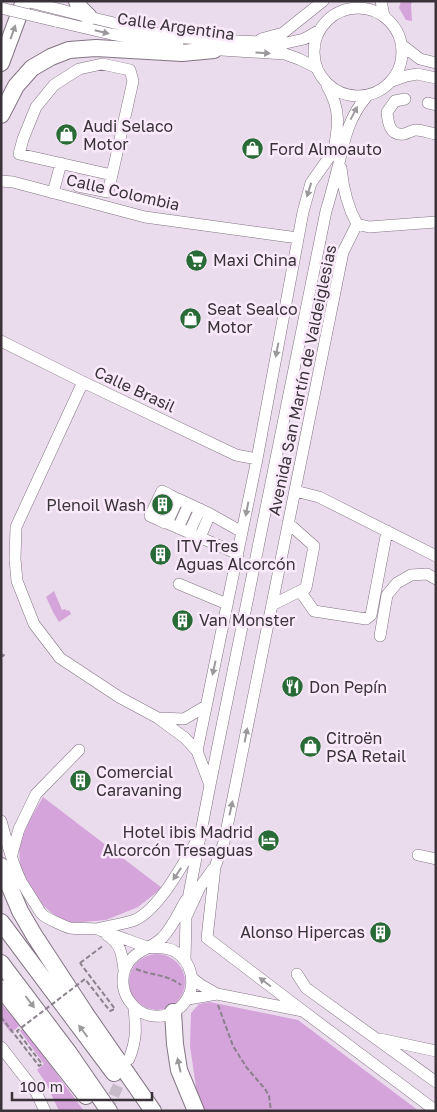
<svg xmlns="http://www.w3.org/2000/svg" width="437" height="1112" font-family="'Golos Text',sans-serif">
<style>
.green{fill:#d4a4da}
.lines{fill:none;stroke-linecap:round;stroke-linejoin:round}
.minor-tunnel{stroke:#c7bac9;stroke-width:11;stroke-dasharray:11 5.5;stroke-linecap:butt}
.minor-casing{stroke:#827483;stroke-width:12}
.highway-casing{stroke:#827483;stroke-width:18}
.path{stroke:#8b818c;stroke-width:2;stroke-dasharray:5 2.5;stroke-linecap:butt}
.minor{stroke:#fff;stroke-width:11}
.highway{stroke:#fff;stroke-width:16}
.minor-bridge-casing{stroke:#827483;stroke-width:12;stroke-linecap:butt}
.path-bridge{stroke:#8b818c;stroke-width:2;stroke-dasharray:5 2.5;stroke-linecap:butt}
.minor-bridge{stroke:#fff;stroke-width:11}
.oneway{fill:#9c999c}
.labels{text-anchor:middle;stroke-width:5;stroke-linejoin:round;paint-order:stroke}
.street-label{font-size:16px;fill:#393339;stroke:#f9e9fa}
.poi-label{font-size:16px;fill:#393339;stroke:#f9e9fa;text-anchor:start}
</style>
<rect width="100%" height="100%" fill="#ebdced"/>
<!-- green -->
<path class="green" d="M401,1H413L411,4L412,21L406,20L399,8Z
M54,591L62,610L65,609L67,611L69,610L71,614L59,622L53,612L46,597Z
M43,797L162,888L138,907L106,920L72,923L54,915L35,898L25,883L20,865L19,846L29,821Z
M129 982a28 28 0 1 1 56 0a28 28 0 1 1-56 0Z
M210,1002L298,1020L419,1111H204L197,1094L190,1046L191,1013L199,1004Z
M1,1004L20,1025L11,1033L1,1020Z
M23,1028L84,1111H59L46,1083L37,1070L44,1064L20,1031Z"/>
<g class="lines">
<!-- minor-tunnel -->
<path class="minor-tunnel" d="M107,1111L127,1065"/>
<defs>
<path id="minor" d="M26,1L89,17L173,37L214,40L286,43L304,39L320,30
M381,1L384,16
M314 52a44 44 0 1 1 88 0a44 44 0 1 1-88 0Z
M55,21L111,34L178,46
M261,39L283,33L323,1
M402,45L420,59L436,63
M206,49L285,54L299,59L317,68
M392,81L406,76L417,74L436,78
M327,86C342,111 338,128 333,155
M405,99L395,101L387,112C388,123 390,136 404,134C408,133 412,130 416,130C422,130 430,133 436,134
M428,103L436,105
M341,168C343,188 347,206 357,224L369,227L436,222
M1,181L13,182L145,217L298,238
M78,186L108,192L112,175L19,154L23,139L36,107L54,85L79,69L102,64L130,70L133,81L112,175
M53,193L61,163
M1,341L83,382L236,455L257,459
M83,382L16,527L15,559L17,581L34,624L60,658L119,697L158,718
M295,491L319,497L436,556
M159,520L150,516L162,491L170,495
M165,523L159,520L170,495L177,499
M178,528L189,504
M189,533L200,509
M200,537L210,514
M238,554L167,523L178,499L210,514L242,532
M179,584L227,604
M300,591L314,611L366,619L371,615L387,531
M272,605L306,588L314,546L288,523
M380,636L387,595L397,583L411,575L427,574L436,579
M197,751L185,738L158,718L184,719L206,706
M210,785L197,751L257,459L303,212L311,183L335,149
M1,821C7,842 12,864 22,883C26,889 30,896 34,902C37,906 39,912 43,915C46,918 66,927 70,928C79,929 88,928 97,929C101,930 106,933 111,934C123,938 135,943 147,947C157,949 167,946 176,952C184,957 189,965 191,974C198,1011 152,1032 130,1002C123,993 121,980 125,969C132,951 149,950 162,938C172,928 179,912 186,900
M12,854L19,829L36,794L79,750
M418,855L436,859
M186,917L189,894L210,785L326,211C331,195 335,179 339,163C345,137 349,117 367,96
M97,929C108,926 124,924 135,920C159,909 183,864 196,842
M107,935C121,944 122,954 124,970
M185,960L186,917L200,887L213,869
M297,974L306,988L436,1082
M192,978L201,985L217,994L303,1011L436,1111
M188,999L217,994
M303,1011L207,938L215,867L224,842L236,783L342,257L343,252L357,224
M380,1039L436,1051
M1,1047L36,1092L45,1111
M129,1059C137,1039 136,1028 134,1008"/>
<path id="highway" d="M77,1L80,8L89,17
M1,63L24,1
M1,115L16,86L32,68L51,57L69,50L96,48L182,53L214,50
M1,866L20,911L34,935L85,1013L153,1111
M1,922L114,1073
M1,963L69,1053L109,1111
M1,988L86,1096
M173,1012L175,1044L179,1070L196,1111"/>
</defs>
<!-- minor casing -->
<use href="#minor" class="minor-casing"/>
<!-- highway casing -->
<use href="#highway" class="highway-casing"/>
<!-- path -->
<path class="path" d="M1,654L3,656L5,654
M80,963L104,945
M136,969C153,976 166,974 181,985
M218,1005L233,1046L247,1068L265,1089L269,1096L271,1111
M1,1016V1017"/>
<!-- minor -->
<use href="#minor" class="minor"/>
<!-- highway -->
<use href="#highway" class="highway"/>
<defs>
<path id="minor-bridge" d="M1,8L55,21"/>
</defs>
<!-- minor-bridge casing -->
<use href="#minor-bridge" class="minor-bridge-casing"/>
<!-- path-bridge -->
<path class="path-bridge" d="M1,1017L39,1066L42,1064L17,1031L85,979L110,1011L115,1009L80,963"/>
<!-- minor-bridge -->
<use href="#minor-bridge" class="minor-bridge"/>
</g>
<!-- one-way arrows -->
<defs><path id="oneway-solid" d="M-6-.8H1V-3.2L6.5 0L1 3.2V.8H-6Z" transform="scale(1.25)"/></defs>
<g class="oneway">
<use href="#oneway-solid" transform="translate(13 32) rotate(-70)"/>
<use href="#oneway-solid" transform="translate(102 32) rotate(13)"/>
<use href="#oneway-solid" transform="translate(263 53) rotate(4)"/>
<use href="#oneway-solid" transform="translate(354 113) rotate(-62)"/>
<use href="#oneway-solid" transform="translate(309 190) rotate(107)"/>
<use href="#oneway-solid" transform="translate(277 350) rotate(101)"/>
<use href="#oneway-solid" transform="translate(247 509) rotate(101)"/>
<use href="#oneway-solid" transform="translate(214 668) rotate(102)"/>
<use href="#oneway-solid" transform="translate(246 735) rotate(-79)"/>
<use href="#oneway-solid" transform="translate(231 808) rotate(-78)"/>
<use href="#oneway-solid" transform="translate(177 874) rotate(124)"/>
<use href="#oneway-solid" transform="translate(265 982) rotate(-143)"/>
<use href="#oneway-solid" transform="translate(30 1002) rotate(53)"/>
<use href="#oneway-solid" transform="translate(83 1031) rotate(-127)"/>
<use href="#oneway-solid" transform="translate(179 1065) rotate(-102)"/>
</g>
<!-- icons -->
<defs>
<symbol id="shop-disc" viewBox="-11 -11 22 22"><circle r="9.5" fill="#296b36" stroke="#f9e9fa"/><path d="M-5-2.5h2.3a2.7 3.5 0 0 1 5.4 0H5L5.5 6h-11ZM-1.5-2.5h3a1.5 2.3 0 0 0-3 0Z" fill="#fff"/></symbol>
<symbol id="supermarket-disc" viewBox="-11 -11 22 22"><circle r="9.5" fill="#296b36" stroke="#f9e9fa"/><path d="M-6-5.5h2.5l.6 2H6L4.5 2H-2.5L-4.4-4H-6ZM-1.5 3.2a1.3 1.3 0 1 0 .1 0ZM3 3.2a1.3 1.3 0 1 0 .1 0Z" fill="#fff"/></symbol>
<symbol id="building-disc" viewBox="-11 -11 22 22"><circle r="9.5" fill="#296b36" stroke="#f9e9fa"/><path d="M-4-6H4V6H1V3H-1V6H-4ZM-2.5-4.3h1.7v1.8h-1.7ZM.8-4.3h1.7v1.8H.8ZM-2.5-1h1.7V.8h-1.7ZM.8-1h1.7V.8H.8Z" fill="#fff"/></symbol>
<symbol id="restaurant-disc" viewBox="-11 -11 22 22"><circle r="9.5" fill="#296b36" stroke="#f9e9fa"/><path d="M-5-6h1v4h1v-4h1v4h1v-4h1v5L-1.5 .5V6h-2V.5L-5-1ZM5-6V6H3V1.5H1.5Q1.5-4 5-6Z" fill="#fff"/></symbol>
<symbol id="hotel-disc" viewBox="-11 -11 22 22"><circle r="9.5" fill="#296b36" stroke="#f9e9fa"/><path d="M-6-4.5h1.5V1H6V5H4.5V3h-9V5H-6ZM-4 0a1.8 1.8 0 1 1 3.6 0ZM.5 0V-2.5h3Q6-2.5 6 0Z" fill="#fff"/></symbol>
</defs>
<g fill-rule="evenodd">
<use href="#shop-disc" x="54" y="122" width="25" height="25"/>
<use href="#shop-disc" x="240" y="136" width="25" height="25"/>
<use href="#supermarket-disc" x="184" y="248" width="25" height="25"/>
<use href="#shop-disc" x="178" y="306" width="25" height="25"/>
<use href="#building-disc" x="150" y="492" width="25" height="25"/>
<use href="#building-disc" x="148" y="542" width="25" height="25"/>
<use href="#building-disc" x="170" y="608" width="25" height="25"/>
<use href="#restaurant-disc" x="280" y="674" width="25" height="25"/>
<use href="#shop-disc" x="298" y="734" width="25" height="25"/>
<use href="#building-disc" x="68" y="768" width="25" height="25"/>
<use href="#hotel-disc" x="256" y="828" width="25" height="25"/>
<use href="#building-disc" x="368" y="920" width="25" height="25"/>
</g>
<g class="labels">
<!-- street labels -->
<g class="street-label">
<text transform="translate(176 26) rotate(8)" y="6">Calle Argentina</text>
<text transform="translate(123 192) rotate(13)" y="6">Calle Colombia</text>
<text transform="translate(302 380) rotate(-78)" y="6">Avenida San Martín de Valdeiglesias</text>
<text transform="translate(135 389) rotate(25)" y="6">Calle Brasil</text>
</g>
<!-- poi labels -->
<g class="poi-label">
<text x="83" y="132">Audi Selaco<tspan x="83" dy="18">Motor</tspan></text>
<text x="269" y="155">Ford Almoauto</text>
<text x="213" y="266">Maxi China</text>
<text x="207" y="315">Seat Sealco<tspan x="207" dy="18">Motor</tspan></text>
<text x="146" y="511" text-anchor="end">Plenoil Wash</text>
<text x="176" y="552">ITV Tres<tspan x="176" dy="18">Aguas Alcorcón</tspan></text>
<text x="199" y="626">Van Monster</text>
<text x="309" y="693">Don Pepín</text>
<text x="326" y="744">Citroën<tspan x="326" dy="18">PSA Retail</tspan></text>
<text x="96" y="778">Comercial<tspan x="96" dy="18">Caravaning</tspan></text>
<text x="253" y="838" text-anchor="end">Hotel ibis Madrid<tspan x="253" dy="18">Alcorcón Tresaguas</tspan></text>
<text x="365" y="938" text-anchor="end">Alonso Hipercas</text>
</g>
</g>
<!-- border -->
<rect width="437" height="1112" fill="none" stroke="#393339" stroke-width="5"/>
<!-- scale -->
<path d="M12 1092v8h140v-8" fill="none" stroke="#393339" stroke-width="2.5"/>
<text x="20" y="1092" font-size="15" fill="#393339" stroke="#f9e9fa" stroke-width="4" paint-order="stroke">100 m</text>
</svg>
